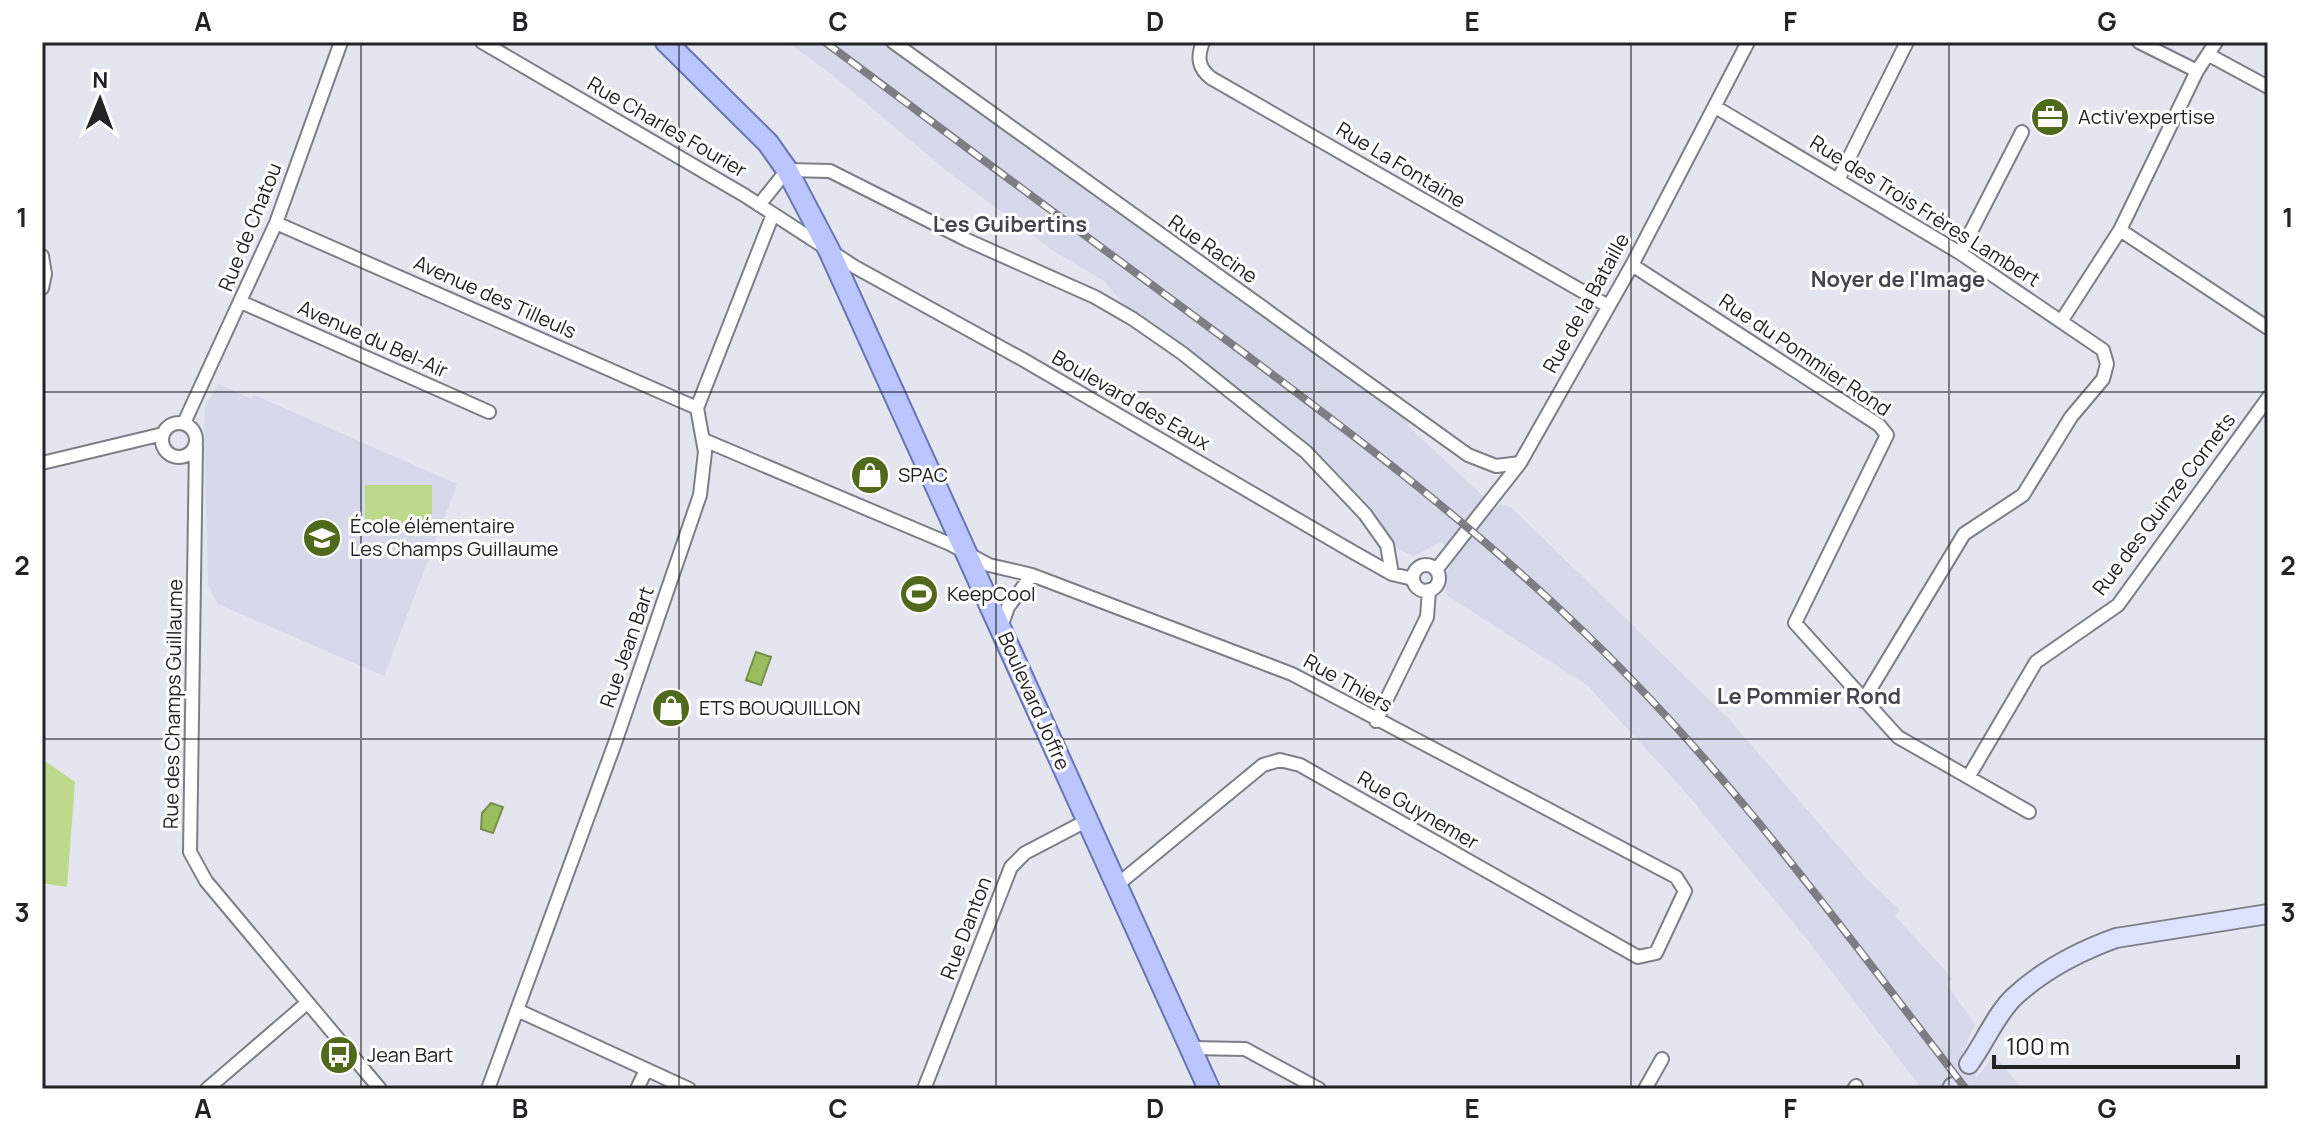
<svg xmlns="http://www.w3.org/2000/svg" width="2310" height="1131" font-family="Manrope,sans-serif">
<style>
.built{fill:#d5d9e9}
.green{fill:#bcda89}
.water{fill:#9cbd5d;stroke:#788f4c;stroke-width:2}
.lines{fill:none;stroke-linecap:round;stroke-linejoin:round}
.minor-casing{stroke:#7d7f87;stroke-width:16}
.secondary-casing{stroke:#7d7f87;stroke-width:22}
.primary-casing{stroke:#6874b3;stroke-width:24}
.minor{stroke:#fff;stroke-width:12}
.secondary{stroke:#dde2ff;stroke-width:18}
.primary{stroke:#bbc6ff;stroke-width:20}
.rail-casing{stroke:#7d7e84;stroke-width:8}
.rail{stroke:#fff;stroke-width:5;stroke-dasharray:15;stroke-linecap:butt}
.grid{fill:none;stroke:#232326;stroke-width:2;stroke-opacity:0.55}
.labels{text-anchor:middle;stroke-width:6;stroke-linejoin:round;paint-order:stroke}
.poi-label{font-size:20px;fill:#232326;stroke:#fff;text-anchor:start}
.street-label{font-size:20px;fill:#232326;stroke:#fff}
.neighbourhood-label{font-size:22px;font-weight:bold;fill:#45464d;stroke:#fff}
.neatline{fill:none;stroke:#232326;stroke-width:3}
.grid-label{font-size:26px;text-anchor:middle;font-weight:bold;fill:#232326}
</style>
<rect width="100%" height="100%" fill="#e4e6ef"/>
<!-- built -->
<path class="built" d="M787,42H882L1409,422L1408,426L1485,498L1476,511L1484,517L1501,504L1512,508L1729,719L1865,877L1900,910L1895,916L1952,978L1947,985L1975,1024L1961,1057L1977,1077L1995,1055L2022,1089H1922L1805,937L1682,788L1588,686L1448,596L1443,581L1455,555L1441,542L1414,556L1395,548L1308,445L1127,308L1104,281L1052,250L947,171L830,73Z
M218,384L252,399L254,395L457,484L384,676L218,604L208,585L204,424L205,407Z"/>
<!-- green -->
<path class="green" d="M365,485H432V528H365Z
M42,759L75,782L67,887L42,883Z"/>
<!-- water -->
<path class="water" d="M756,652L771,657L761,685L746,680Z
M491,803L503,807L493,833L481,829L482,813Z"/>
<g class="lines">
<defs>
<path id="minor" d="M482,42L744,195L855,267L1022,359L1353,552L1392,574L1413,579
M893,42L1468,455L1496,466L1520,463
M1203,42C1197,57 1198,68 1211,78L1608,306
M2139,42L2197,71
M2209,55L2268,87
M1717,108L1960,253L2103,350L2107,364L2103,379L2071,417L2023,495L1964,534L1863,701
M1838,180L1907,42
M759,205L787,170L830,171L967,240L1095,297L1133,319L1182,353L1306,452L1365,514L1387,545L1392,574
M276,223L697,408
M2120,230L2268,328
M1960,253L2022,132
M42,256L45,274L42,288
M1632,265L1879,425L1887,435L1795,623L1898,737L2029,812
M241,302L489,412
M2062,320L2120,230L2197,71L2216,42
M184,423L276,223L341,42
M162 440a17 17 0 1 1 34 0a17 17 0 1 1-34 0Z
M704,440L950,544L989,565L1032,575L1292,674L1676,877L1685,891L1656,953L1638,957L1300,765L1280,760L1263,765L1117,885
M196,445L190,852L206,881L380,1089
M42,463L163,434
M1413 578a13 13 0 1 1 26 0a13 13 0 1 1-26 0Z
M1436,570L1520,463L1632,265L1748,42
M1001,627L1008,607L1032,575
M1376,721L1427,617L1429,590
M1969,776L2036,662L2118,605L2268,398
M517,1010L689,1089
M1191,1048L1245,1049L1319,1089
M207,1089L307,1003
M488,1089L615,743L700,495L705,452L697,408L773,214
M637,1089L646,1070
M924,1089L1011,867L1025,853L1088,820
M1645,1089L1662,1059
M1854,1089L1856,1086"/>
<path id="secondary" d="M1969,1064C1984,1044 1996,1014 2014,997C2043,970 2080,951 2116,938L2268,914
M1952,1089L1953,1087"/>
<path id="primary" d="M666,42L768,143L787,170L829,250L1209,1089"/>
</defs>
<!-- minor casing -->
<use href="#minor" class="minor-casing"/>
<!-- secondary casing -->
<use href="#secondary" class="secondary-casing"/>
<!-- primary casing -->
<use href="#primary" class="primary-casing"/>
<!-- minor -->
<use href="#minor" class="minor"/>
<!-- secondary -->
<use href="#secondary" class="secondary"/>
<!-- primary -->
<use href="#primary" class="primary"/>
<defs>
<path id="rail" d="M825,42C950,136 1077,229 1202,322C1337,422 1470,521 1590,638C1732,775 1846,934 1966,1089"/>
</defs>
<!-- rail casing -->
<use href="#rail" class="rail-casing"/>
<!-- rail -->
<use href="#rail" class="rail"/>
</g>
<!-- grid -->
<path class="grid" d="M361,42V1089M679,42V1089M996,42V1089M1314,42V1089M1631,42V1089M1949,42V1089M42,392H2268M42,739H2268"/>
<!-- icons -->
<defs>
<symbol id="office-disc" viewBox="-11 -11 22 22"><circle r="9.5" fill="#51691a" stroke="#fff"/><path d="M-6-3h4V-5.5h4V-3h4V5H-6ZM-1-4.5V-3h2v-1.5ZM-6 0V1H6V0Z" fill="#fff"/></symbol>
<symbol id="shop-disc" viewBox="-11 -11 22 22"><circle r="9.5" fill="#51691a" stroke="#fff"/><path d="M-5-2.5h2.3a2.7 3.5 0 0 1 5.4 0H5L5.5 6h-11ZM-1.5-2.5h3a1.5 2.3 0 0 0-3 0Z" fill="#fff"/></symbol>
<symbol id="school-disc" viewBox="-11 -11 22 22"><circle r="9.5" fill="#51691a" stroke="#fff"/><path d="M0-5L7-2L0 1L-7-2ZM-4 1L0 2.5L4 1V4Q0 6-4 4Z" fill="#fff"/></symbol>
<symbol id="stadium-disc" viewBox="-11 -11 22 22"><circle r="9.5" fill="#51691a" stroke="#fff"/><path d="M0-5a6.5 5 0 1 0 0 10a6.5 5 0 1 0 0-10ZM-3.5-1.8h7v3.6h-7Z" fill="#fff"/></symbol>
<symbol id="bus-disc" viewBox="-11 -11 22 22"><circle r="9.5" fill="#51691a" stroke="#fff"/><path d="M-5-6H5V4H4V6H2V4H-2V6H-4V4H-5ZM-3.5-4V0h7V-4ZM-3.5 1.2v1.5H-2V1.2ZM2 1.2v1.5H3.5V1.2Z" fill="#fff"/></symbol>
</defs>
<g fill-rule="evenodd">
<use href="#office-disc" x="2028" y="95" width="44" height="44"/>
<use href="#shop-disc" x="848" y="453" width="44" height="44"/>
<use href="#school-disc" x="300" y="516" width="44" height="44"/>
<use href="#stadium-disc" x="897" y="572" width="44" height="44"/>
<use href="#shop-disc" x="649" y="686" width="44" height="44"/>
<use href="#bus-disc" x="317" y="1033" width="44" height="44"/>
</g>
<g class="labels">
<!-- poi labels -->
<g class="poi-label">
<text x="2078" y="124">Activ'expertise</text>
<text x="898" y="482">SPAC</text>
<text x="350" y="533">École élémentaire<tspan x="350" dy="23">Les Champs Guillaume</tspan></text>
<text x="947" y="601">KeepCool</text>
<text x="699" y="715">ETS BOUQUILLON</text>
<text x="367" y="1062">Jean Bart</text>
</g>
<!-- street labels -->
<g class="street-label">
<text transform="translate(667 127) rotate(30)" y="7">Rue Charles Fourier</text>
<text transform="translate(1401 165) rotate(31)" y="7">Rue La Fontaine</text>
<text transform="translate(1925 211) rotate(32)" y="7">Rue des Trois Frères Lambert</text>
<text transform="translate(250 227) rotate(-68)" y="7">Rue de Chatou</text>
<text transform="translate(1213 249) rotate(35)" y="7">Rue Racine</text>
<text transform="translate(495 297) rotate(24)" y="7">Avenue des Tilleuls</text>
<text transform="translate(1586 303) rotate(-61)" y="7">Rue de la Bataille</text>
<text transform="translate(373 339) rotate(24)" y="7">Avenue du Bel-Air</text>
<text transform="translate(1805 355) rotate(34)" y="7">Rue du Pommier Rond</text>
<text transform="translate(1131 400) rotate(30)" y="7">Boulevard des Eaux</text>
<text transform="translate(2164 504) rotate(-53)" y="7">Rue des Quinze Cornets</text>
<text transform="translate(627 647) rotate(-71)" y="7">Rue Jean Bart</text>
<text transform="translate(1348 683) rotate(29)" y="7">Rue Thiers</text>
<text transform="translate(1034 701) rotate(66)" y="7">Boulevard Joffre</text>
<text transform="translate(173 704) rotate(-89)" y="7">Rue des Champs Guillaume</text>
<text transform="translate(1418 810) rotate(30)" y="7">Rue Guynemer</text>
<text transform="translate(966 928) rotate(-69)" y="7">Rue Danton</text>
</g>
<!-- neighbourhood labels -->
<g class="neighbourhood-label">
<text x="1010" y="232">Les Guibertins</text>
<text x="1898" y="287">Noyer de l'Image</text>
<text x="1809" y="704">Le Pommier Rond</text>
</g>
</g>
<!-- border -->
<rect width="2310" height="1131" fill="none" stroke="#ffffff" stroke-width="88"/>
<!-- north arrow -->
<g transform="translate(100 100) rotate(1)" stroke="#ffffff" stroke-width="6" paint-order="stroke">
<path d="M0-6L14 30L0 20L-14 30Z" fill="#232326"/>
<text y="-12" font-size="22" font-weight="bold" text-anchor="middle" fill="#232326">N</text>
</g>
<!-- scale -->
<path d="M1994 1055v12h244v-12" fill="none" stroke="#232326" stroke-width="4"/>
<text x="2006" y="1055" font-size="24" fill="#232326" stroke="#ffffff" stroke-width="6" paint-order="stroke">100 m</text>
<rect x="44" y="44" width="2222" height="1043" class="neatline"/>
<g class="grid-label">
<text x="203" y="31">A</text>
<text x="520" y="31">B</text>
<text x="838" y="31">C</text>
<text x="1155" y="31">D</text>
<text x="1472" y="31">E</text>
<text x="1790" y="31">F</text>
<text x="2107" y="31">G</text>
<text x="22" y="227">1</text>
<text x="2288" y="227">1</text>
<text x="22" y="575">2</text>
<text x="2288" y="575">2</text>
<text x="22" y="922">3</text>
<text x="2288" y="922">3</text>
<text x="203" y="1118">A</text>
<text x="520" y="1118">B</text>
<text x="838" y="1118">C</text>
<text x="1155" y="1118">D</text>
<text x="1472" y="1118">E</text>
<text x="1790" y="1118">F</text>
<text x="2107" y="1118">G</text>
</g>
</svg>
